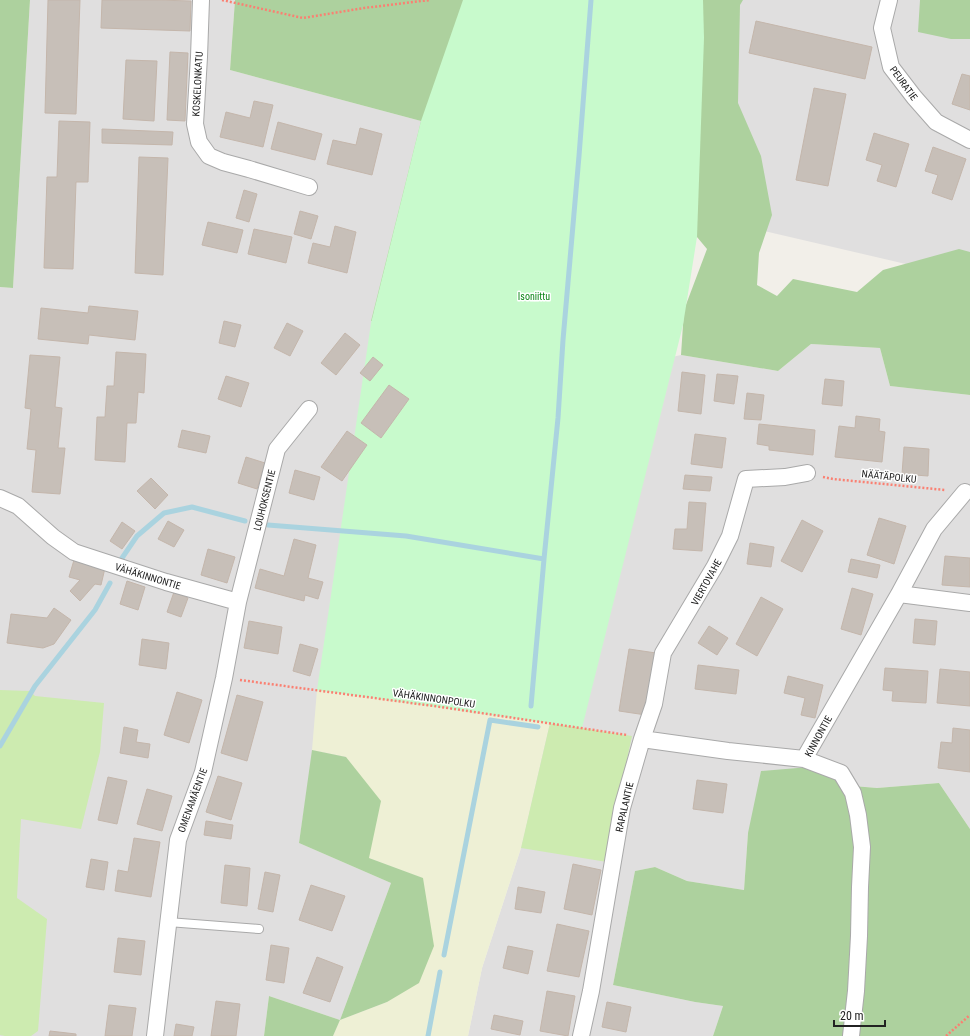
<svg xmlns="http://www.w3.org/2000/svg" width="970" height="1036" font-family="'Roboto Condensed',sans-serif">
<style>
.residential{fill:#e0dfdf}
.farmland{fill:#eef0d5}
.grass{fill:#cdebb0}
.forest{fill:#add19e}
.park{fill:#c8facc}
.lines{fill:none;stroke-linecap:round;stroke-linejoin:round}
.stream{stroke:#aad3df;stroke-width:5}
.building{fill:#c7bfb8;stroke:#c4b6ab}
.service-casing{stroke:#a9a9a9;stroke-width:10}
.minor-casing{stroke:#a9a9a9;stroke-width:18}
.path{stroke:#fa8072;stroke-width:2.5;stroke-dasharray:2 2;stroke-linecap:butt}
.service{stroke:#fff;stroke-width:8}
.minor{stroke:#fff;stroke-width:16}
.labels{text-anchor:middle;stroke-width:3;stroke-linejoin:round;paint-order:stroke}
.street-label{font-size:10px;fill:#222;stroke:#fff}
.park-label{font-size:10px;fill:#0c8416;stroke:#fff}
</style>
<rect width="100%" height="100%" fill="#f2efe9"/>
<!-- residential -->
<path class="residential" d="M30,0H235L230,70L421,121L371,321L388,322L654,361L681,355L778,371L811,344L880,348L890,386L970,395V829L939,783L877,788L853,786L748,833L744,890L687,881L655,867L635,871L613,985L695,1002L723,1006L713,1036H468L482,968L521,848L532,799L313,750L299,843L391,883L340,1020L269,996L264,1036H0V287L13,288Z
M703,0H970V279L709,218Z"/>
<!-- farmland -->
<path class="farmland" d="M317,690L441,707L550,723L521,848L482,968L468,1036H333L340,1020L387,1002L422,878L369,858L346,757L312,750Z"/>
<!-- grass -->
<path class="grass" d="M0,690L30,691L35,696L104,703L100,752L81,829L21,819L17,898L47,919L38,1031L31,1036H5L0,1035Z
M550,723L632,736L616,812L607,862L521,848Z"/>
<!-- forest -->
<path class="forest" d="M0,0H30L13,288L0,287Z
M235,0H583L388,322L371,321L421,121L230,70Z
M627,0H743L740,5L738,103L761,156L772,215L759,253L757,285L777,296L793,279L857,292L883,270L959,249L970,252V395L890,386L880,348L811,344L778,371L681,355L684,310L707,249L697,237Z
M920,0H970V39H951L918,32Z
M312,750L346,757L381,801L369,858L423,878L434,946L419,983L387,1002L340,1020L333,1036H264L269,996L340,1020L391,883L299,843Z
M821,766L853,786L877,788L939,783L970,829V1036H713L723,1006L695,1002L613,985L635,871L655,867L687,881L744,890L748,833L761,771Z"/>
<!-- park -->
<path class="park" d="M463,0H703L704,38L697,237L683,325L582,728L317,690L371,323L421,121Z"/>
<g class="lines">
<!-- stream -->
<path class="stream" d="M268,525L406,536L544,559L558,418L563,340L579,156L591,0
M120,561L137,536L164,513L192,507L245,521
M531,706L544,559
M0,746L35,686L95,610L110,583
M444,955L490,720L538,727
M428,1036L440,972"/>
</g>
<!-- building -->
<path class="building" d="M48,0H80L76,114L45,113Z
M102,0H157L191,1L190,31L101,28Z
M756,21L872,47L865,79L749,53Z
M170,52L188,53L185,121L167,120Z
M126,60L157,61L154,121L123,119Z
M962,74L970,76V110L952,104Z
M814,88L846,94L828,186L796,180Z
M254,101L273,105L263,147L220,137L226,112L250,118Z
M59,121L90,122L88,182H76L73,269L44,268L47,177H57Z
M278,122L322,134L315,160L271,149Z
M360,128L382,134L372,175L327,164L333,140L356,145Z
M102,129L173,132L172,145L102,143Z
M874,133L909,144L896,187L877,181L882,165L866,160Z
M933,147L966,159L952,200L932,193L938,175L925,171Z
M139,157L168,158L163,275L135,273Z
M244,190L257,194L249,222L236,218Z
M300,211L318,216L311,239L294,234Z
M208,222L243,230L237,253L202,245Z
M335,226L356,232L347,273L308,263L313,243L330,247Z
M254,229L292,237L286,263L248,254Z
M89,306L138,311L135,340L89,335L88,344L38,339L41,308L88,313Z
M224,321L241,325L235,347L219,343Z
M287,323L303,331L290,356L274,348Z
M345,333L360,345L336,375L321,363Z
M116,352L146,354L144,393L138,392L136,423H127L125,462L95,460L97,417H105L107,386H114Z
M30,355L60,357L55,407L62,408L58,448H65L60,494L32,492L36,450L27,449L31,409L25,408Z
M373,357L383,365L370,381L360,373Z
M682,372L705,375L701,414L678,411Z
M717,374L738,376L734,404L714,401Z
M226,376L249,383L241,407L218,399Z
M825,379L844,381L842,406L822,404Z
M389,385L409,399L381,438L361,423Z
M747,393L764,395L761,420L744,419Z
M856,416L880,419L879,431L885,432L882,462L835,457L839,426L855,428Z
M759,424L815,430L813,455L769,450V446L757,444Z
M182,430L210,436L206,453L178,447Z
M347,431L367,445L342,481L321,467Z
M695,434L726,438L722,468L691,464Z
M904,447L929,449L928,476L902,474Z
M246,457L265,463L257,489L238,483Z
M295,470L320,477L314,500L289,493Z
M685,475L712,477L710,491L683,489Z
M151,478L168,495L155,509L137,491Z
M689,502L706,503L702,551L673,549L675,529H687Z
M879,518L906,526L894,564L867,555Z
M802,520L823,531L802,572L781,561Z
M168,521L184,530L174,547L158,539Z
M122,522L135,531L122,549L110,541Z
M294,539L316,545L308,578L323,582L318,599L305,595L304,601L255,588L260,569L284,576Z
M750,543L774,547L771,567L747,564Z
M208,549L235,557L227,583L201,575Z
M945,556L970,558V587L942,585Z
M851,559L880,565L877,578L848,572Z
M74,560L105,568L101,585L95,584L80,601L70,591L80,580L69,577Z
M127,581L145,587L138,610L120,604Z
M852,588L873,594L861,635L841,629Z
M174,592L188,598L181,617L167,612Z
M761,597L783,609L757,656L736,644Z
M54,608L71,620L54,644L43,648L7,643L11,614L47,618Z
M915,619L937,621L935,645L913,643Z
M249,621L282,627L278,654L244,648Z
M709,626L728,638L717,655L698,643Z
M142,639L169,643L166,669L139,665Z
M300,644L318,649L310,676L293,671Z
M629,649L656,653L646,715L619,711Z
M698,665L739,670L736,694L695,689Z
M885,668L928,671L926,703L892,701L893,691L883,690Z
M940,669L970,672V706L937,703Z
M788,676L823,685L815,718L801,715L805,698L784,693Z
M177,692L202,700L189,743L164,735Z
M237,695L263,702L247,761L221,753Z
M124,727L138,730L136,742L150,744L148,758L120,753Z
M953,728L970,730V772L938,768L941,742L952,743Z
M218,776L242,783L231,820L206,812Z
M108,777L127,781L117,824L98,820Z
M697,780L727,784L723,813L693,809Z
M147,789L172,796L162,831L137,824Z
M206,821L233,825L231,839L204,835Z
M134,838L160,842L151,897L115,891L118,870L128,872Z
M91,859L108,862L104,890L86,887Z
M573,864L601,870L592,915L564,909Z
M225,865L250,868L247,906L221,903Z
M265,872L280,875L273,912L258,909Z
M311,885L345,896L332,931L299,920Z
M518,887L545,892L541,913L515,909Z
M557,924L589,931L579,977L547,971Z
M118,938L145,941L141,975L114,972Z
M271,945L289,948L284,983L266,980Z
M508,946L533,951L528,974L503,968Z
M317,957L343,967L330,1002L303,993Z
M547,991L575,996L568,1036L540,1031Z
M216,1001L240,1004L236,1036H211Z
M607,1002L631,1007L626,1032L602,1027Z
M109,1005L136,1008L132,1036H105Z
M494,1015L523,1021L520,1035L491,1029Z
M176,1024L194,1027L192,1036H174Z
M50,1031L76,1034V1036H49Z"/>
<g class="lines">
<defs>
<path id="service" d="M168,922L259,929"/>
<path id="minor" d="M201,0L199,57L195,124L199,142L209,156L223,162L249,169L309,187
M889,0L882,28L891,67L914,97L936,122L970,140
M0,498L18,506L53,537L74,552L166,582L238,602L224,678L203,772L178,840L155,1036
M899,594L970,603
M238,602L277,449L309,409
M642,739L654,704L663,653L715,566L730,536L746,479L785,477L807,473
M581,1036L591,991L622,808L642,739L728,751L804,759
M851,1036L856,991L859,936L860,887L862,847L858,815L853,793L841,773L804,759L899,594L934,529L965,492"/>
</defs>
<!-- service casing -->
<use href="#service" class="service-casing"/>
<!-- minor casing -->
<use href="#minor" class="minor-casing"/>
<!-- path -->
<path class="path" d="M222,0L303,18L364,8L430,0
M823,477L833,479L945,490
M240,680L441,707L627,735
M946,1036L970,1015"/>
<!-- service -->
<use href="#service" class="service"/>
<!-- minor -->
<use href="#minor" class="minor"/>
</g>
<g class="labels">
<!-- street labels -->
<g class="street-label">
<text transform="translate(904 83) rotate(54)" y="4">PEURATIE</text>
<text transform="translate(197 84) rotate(-87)" y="4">KOSKELONKATU</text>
<text transform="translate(889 476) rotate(6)" y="4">NÄÄTÄPOLKU</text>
<text transform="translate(264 500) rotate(-76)" y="4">LOUHOKSENTIE</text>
<text transform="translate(148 576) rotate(17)" y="4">VÄHÄKINNONTIE</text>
<text transform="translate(706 582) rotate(-61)" y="4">VIERTOVAHE</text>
<text transform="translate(434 698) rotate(8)" y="4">VÄHÄKINNONPOLKU</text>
<text transform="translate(818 736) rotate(-61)" y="4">KINNONTIE</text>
<text transform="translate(192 800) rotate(-70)" y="4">OMENAMÄENTIE</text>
<text transform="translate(624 807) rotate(-77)" y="4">RAPALANTIE</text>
</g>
<!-- park labels -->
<g class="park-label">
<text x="534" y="300">Isoniittu</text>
</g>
</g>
<!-- scale -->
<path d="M834 1020v6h51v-6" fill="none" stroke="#222222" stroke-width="2"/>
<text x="840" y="1020" font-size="12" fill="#222222" stroke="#ffffff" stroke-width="3" paint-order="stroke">20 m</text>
</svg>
